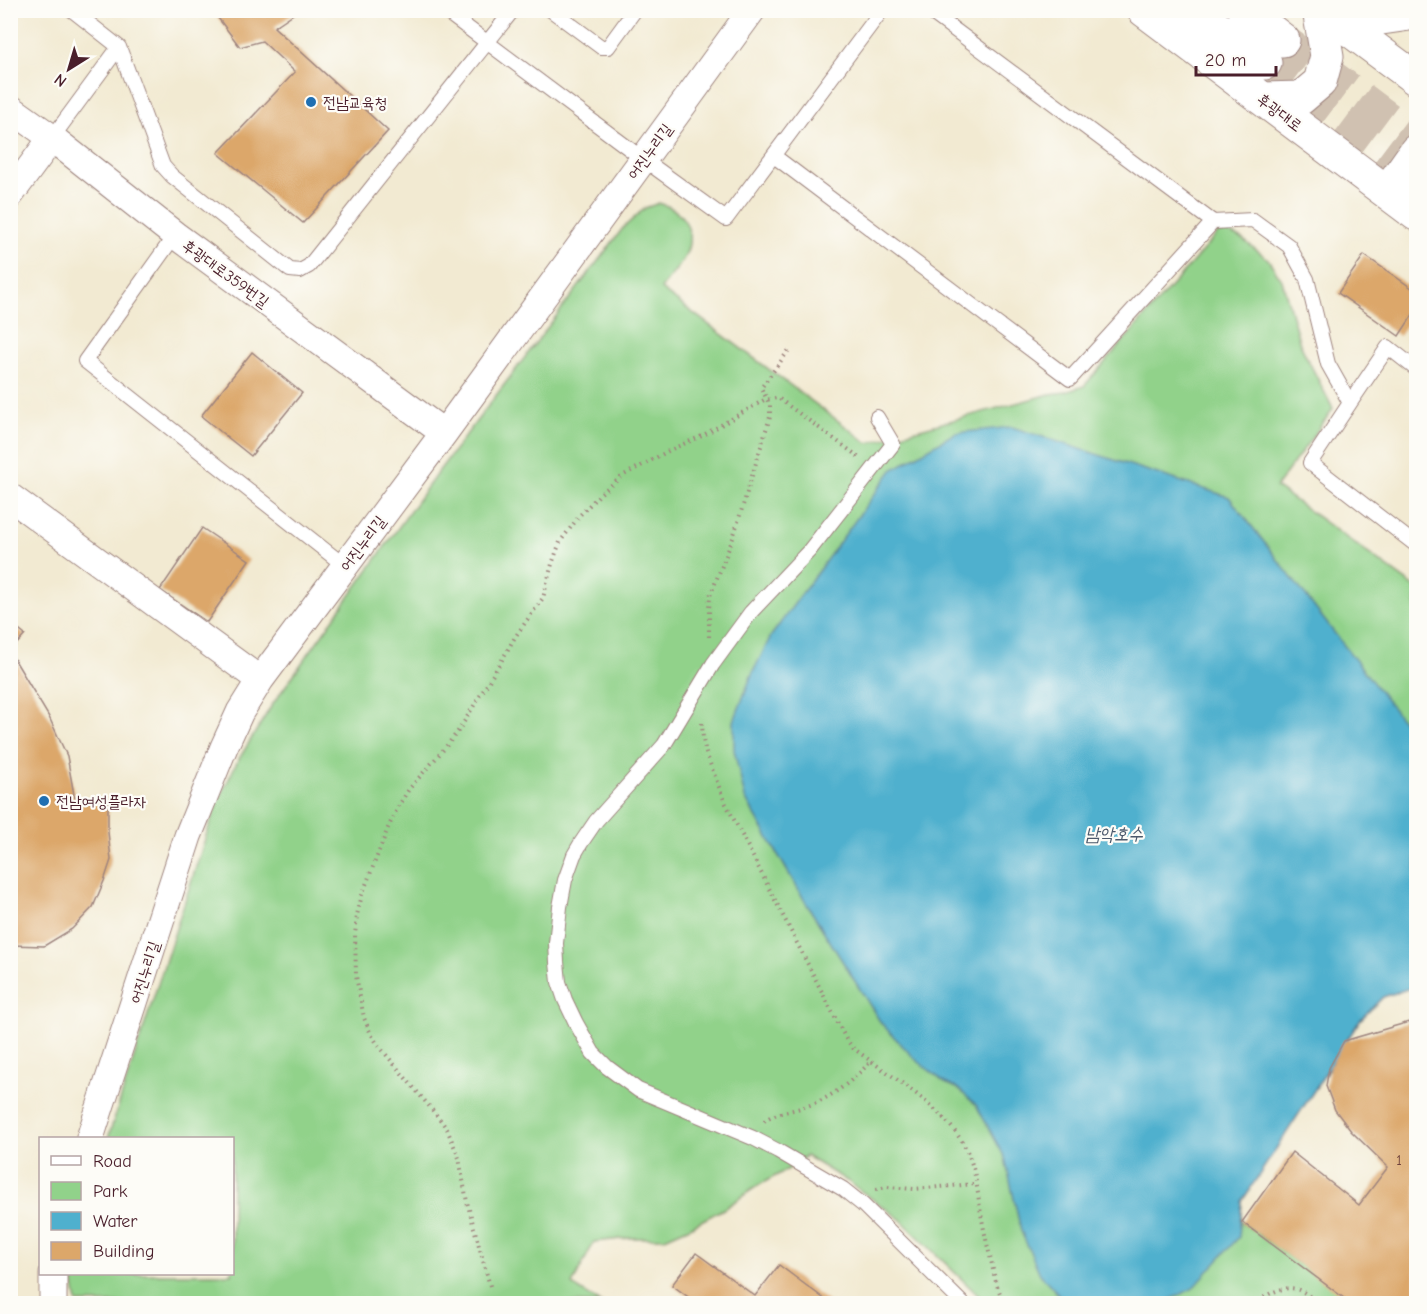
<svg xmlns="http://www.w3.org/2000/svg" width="1427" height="1314" font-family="'Comic Neue','Poor Story',sans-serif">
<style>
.green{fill:#91d28a;stroke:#6e785a;stroke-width:1.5}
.water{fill:#4fb0ce;stroke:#4c687c;stroke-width:1.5}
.building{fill:#dca76a}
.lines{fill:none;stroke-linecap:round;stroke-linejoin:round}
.tertiary-tunnel{stroke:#d0c1b1;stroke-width:33;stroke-dasharray:33 16;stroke-linecap:butt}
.service-casing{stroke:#9e847e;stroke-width:16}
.minor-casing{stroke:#9e847e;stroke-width:29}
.tertiary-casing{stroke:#9e847e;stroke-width:35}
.path{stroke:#9e847e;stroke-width:4;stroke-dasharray:1.5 4.5;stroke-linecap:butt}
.service{stroke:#fff;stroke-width:14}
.minor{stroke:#fff;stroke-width:27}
.tertiary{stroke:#fff;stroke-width:33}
.poi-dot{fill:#1f6fb2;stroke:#fdfcf7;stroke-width:2}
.labels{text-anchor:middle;stroke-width:4.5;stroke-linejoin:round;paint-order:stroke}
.number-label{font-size:14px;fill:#6e413b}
.poi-label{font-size:16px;fill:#4a1f2b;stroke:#fdfcf7;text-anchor:start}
.street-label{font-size:16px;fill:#4a1f2b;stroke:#fdfcf7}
.water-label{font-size:18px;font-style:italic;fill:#4c596c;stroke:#fdfcf7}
</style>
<rect width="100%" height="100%" fill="#fdfcf7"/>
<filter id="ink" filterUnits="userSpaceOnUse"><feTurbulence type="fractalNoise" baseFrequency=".0167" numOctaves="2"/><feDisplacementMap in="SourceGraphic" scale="12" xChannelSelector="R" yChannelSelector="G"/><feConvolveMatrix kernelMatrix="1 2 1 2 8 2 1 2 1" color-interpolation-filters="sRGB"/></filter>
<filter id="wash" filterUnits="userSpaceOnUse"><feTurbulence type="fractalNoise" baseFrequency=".008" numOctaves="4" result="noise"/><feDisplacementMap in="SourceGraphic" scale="24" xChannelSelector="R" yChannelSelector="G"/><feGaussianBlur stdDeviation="1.35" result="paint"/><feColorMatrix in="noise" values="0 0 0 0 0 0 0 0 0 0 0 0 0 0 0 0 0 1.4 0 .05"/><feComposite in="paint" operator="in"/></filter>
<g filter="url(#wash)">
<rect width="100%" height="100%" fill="#f2ead2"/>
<!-- green -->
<path class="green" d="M659,203C683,210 696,229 686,254C682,265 668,278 661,289L868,443L1050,394L1065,392L1084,386L1218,233L1228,232L1242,239L1268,259L1282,280L1300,344L1333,409L1276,487L1416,588V988L1407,989L1383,997L1360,1020L1242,1201L1241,1218L1242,1222L1347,1299L1342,1303H986L900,1219L847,1181L806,1156L792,1167L759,1185L725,1208L692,1226L665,1238H630L594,1242L572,1285L601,1303H77L72,1274H232V1138H108L216,805L237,762L272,705L438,472L623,228L645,208Z"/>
<!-- water -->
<path class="water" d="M1012,427L1229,497L1416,738V988L1407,989L1383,997L1360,1020L1242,1201L1239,1237L1192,1289L1163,1303H1069L1060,1296L1040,1274L1021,1231L1005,1158L976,1105L957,1088L945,1083L914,1058L881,1023L806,903L745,798L734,750V721L752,674L771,636L892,470L955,433Z"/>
<g id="blocks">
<!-- building -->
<path class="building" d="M212,10H299L274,27L388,131L303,223L218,153L295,72L262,41L240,47Z
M1364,255L1416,291V310L1399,336L1338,293Z
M252,352L302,393L251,456L201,416Z
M202,528L249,560L207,622L160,590Z
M10,623L25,635L10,651Z
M10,652L49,717L67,756L74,795L78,804L108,799V832L111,860L104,881L93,907L72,929L44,946L10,945Z
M1416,1020V1304H1352L1242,1222L1292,1152L1359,1205L1388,1167L1351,1131L1335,1110L1326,1086L1329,1068L1344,1041Z
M696,1253L755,1296L779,1265L831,1304H698L672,1285Z"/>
</g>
</g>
<g filter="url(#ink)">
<use href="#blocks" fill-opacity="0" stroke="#9e847e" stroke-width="1.5"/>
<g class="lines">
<!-- tertiary-tunnel -->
<path class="tertiary-tunnel" d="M1283,40L1416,139
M1265,63L1416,176"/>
<defs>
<path id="service" d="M444,10L643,159L726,219L882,10
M551,10L601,47H608L635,10
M928,10L1213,222
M119,47L163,166L172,176L290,270L300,271L309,266L513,10
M52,138L119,47L72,10
M774,156L1070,379L1213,222L1253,220L1289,246L1307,279L1328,364L1350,403L1310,463L1416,545
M175,235L85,361L345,566
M1350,403L1388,347L1416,369
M877,417L893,444L809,551L751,612L713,664L664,745L596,821L581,843L574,855L565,880L560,907L556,943L557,962L559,982L565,1000L576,1023L593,1053L607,1067L638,1090L753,1138L778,1151L843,1189L863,1205L963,1304"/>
<path id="minor" d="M10,108L52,138L175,235L444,433
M10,195L52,138
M10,497L260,680
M90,1138L188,836L224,747L240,712L260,680L444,433L752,10
M53,1304V1274"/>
<path id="tertiary" d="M1144,10L1416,214
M1193,10L1265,63
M1244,10L1283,40
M1323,10L1416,79
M1341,24L1416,13
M1263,99L1301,98L1320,82L1327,56L1319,10
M1387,192L1416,151"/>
</defs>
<!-- service casing -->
<use href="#service" class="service-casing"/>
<!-- minor casing -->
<use href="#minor" class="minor-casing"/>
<!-- tertiary casing -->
<use href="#tertiary" class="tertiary-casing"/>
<!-- path -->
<path class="path" d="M709,637V610L710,596L733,538L770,417V405L761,388L789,350
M702,723L703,740L706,753L724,800L846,1039L853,1048C890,1076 953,1112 969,1156C975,1171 977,1186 979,1201C982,1221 986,1241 991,1260C994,1275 997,1291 1006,1304
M764,1121C774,1113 791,1111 804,1107C830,1099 853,1081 871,1061
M876,1189L887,1187L914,1189L976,1184
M490,1286L467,1202L459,1158L447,1129L439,1118L378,1045L370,1032L364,1018L356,976L355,935L357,915L362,895L388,828L398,807L409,789L444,749L459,730L502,660L515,637L543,598L552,564L560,542L580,515L601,493L624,475L672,449L702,436L764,400L778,398L859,457
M1254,1304C1267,1294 1287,1282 1303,1292C1309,1295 1314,1300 1319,1304"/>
<!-- service -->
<use href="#service" class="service"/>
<!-- minor -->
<use href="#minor" class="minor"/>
<!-- tertiary -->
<use href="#tertiary" class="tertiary"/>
</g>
</g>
<!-- markers -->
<g class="poi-dot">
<circle cx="311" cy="102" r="6"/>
<circle cx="44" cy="801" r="6"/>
</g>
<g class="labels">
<!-- number labels -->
<g class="number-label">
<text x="1399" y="1165">1</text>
</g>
<!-- poi labels -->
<g class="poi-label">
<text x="323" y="108">전남교육청</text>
<text x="56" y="807">전남여성플라자</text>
</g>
<!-- street labels -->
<g class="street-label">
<text transform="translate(1280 112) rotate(37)" y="6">후광대로</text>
<text transform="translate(649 151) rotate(-54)" y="6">어진누리길</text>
<text transform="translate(226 273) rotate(36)" y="6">후광대로359번길</text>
<text transform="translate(362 543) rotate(-53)" y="6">어진누리길</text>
<text transform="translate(144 972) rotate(-72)" y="6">어진누리길</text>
</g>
<!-- water labels -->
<g class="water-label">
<text x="1114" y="840">남악호수</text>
</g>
</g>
<!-- margin -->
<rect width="1427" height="1314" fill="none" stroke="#fdfcf7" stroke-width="36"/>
<!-- legend -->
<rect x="39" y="1137" width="195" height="138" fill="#fdfcf7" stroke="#b5a4a5" stroke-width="1.5"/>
<rect x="51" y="1156" width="30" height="9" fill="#ffffff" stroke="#b5a4a5" stroke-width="1.5"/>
<text x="93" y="1167" font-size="18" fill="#4a1f2b">Road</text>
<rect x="51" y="1182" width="30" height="18" fill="#91d28a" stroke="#b5a4a5" stroke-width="1.5"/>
<text x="93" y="1197" font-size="18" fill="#4a1f2b">Park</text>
<rect x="51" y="1212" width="30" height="18" fill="#4fb0ce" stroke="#b5a4a5" stroke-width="1.5"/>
<text x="93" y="1227" font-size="18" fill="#4a1f2b">Water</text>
<rect x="51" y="1242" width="30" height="18" fill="#dca76a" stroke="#b5a4a5" stroke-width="1.5"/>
<text x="93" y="1257" font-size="18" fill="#4a1f2b">Building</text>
<!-- north arrow -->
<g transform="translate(69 69) rotate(217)" stroke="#fdfcf7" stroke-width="4.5" paint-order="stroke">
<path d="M0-4.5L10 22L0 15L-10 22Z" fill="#4a1f2b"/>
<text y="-9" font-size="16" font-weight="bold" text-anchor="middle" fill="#4a1f2b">N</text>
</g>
<!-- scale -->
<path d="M1196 66v9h80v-9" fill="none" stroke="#4a1f2b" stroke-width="3"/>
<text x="1205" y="66" font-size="18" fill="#4a1f2b" stroke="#fdfcf7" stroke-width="4.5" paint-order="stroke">20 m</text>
</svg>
